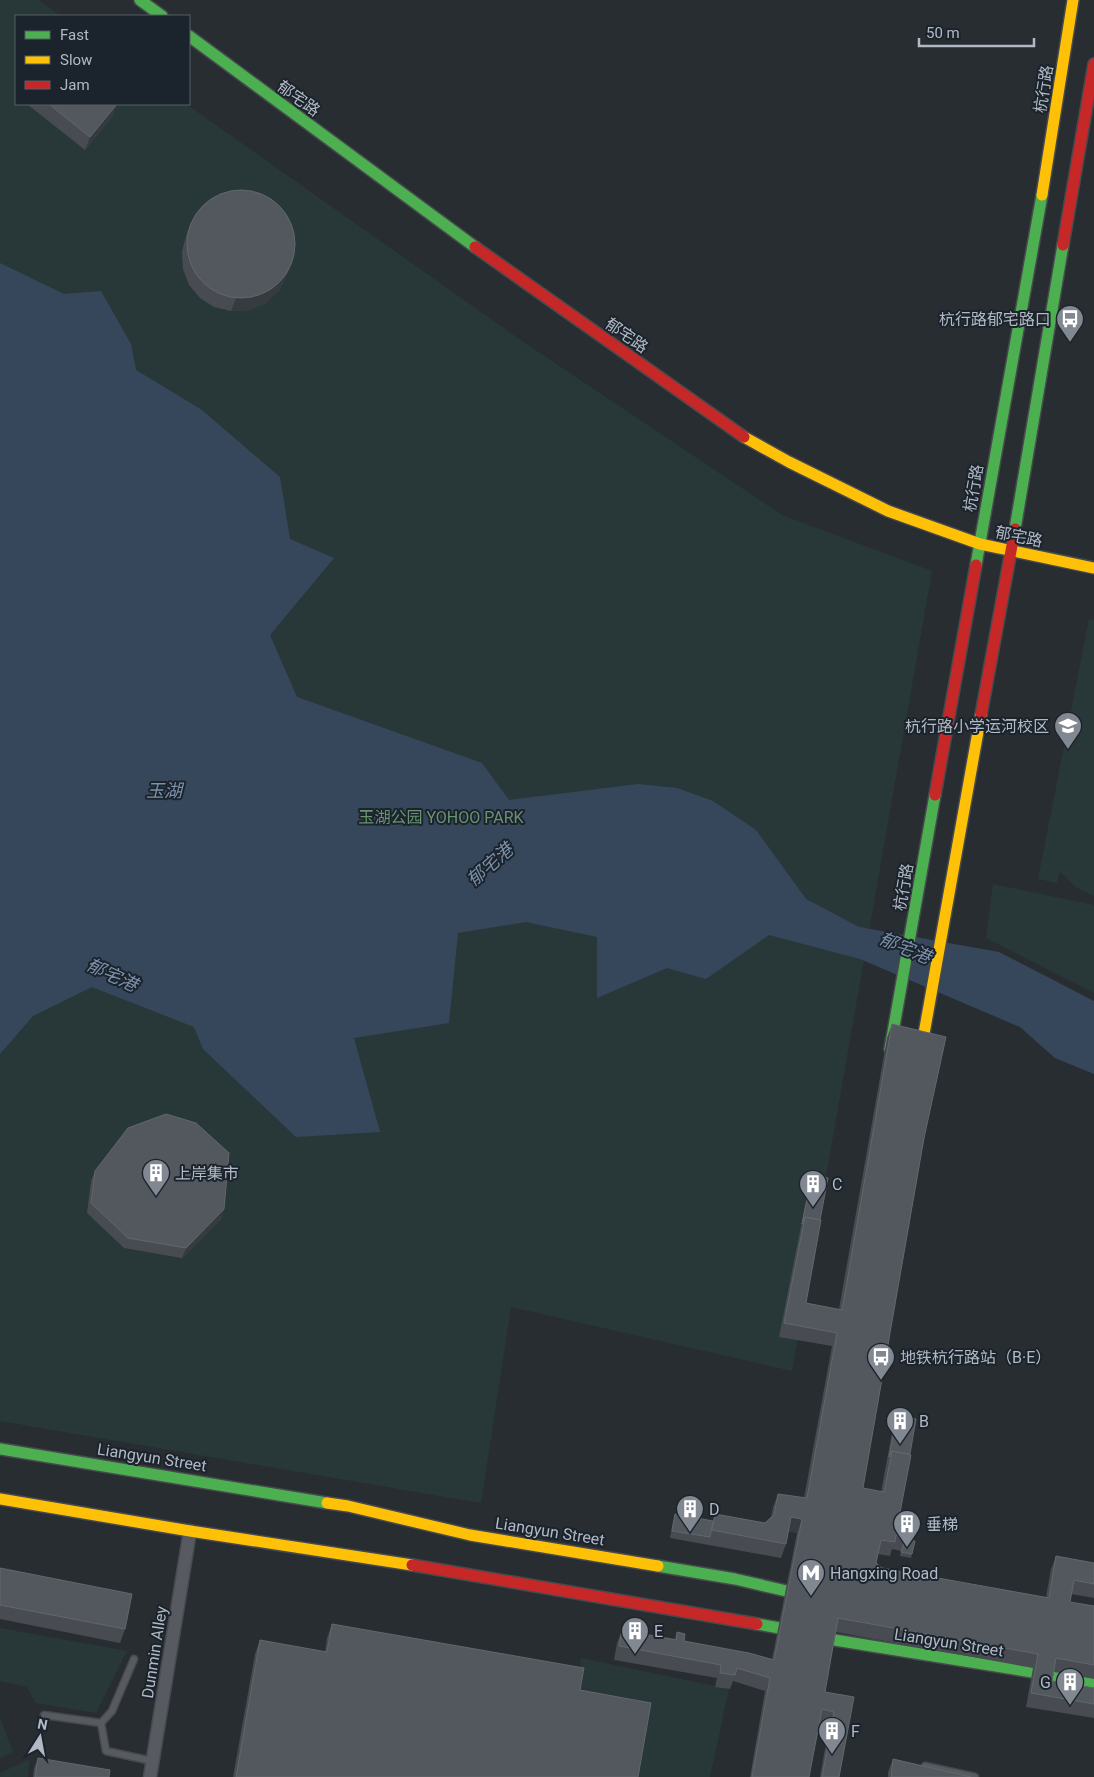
<svg xmlns="http://www.w3.org/2000/svg" width="1094" height="1777" font-family="Roboto,'Noto Sans SC',sans-serif">
<style>
.green{fill:#283839}
.water{fill:#37475b}
.lines{fill:none;stroke-linecap:round;stroke-linejoin:round}
.lane-casing{stroke:#46494d;stroke-width:9}
.street-casing{stroke:#46494d;stroke-width:15}
.fast-casing{stroke:#46494d;stroke-width:14}
.slow-casing{stroke:#46494d;stroke-width:14}
.jam-casing{stroke:#46494d;stroke-width:14}
.lane{stroke:#575b61;stroke-width:6}
.street{stroke:#575b61;stroke-width:12}
.fast{stroke:#4caf50;stroke-width:11}
.slow{stroke:#ffc107;stroke-width:11}
.jam{stroke:#c62828;stroke-width:11}
.wall{fill:#484c52}
.shaded-wall{fill:#363b40}
.building{fill:#53585e;stroke:#62676e}
.labels{text-anchor:middle;stroke-width:4;stroke-linejoin:round;paint-order:stroke}
.street-label{font-size:16px;fill:#b1b9c4;stroke:#1b232c}
.poi-label{font-size:16px;fill:#b1b9c4;stroke:#1b232c;text-anchor:start}
.park-label{font-size:16px;fill:#6a9372;stroke:#1b232c}
.water-label{font-size:18px;font-style:italic;fill:#7b90aa;stroke:#1b232c}
</style>
<rect width="100%" height="100%" fill="#282d32"/>
<!-- green -->
<path class="green" d="M0,0H38L61,16H16V104H186L525,343L782,515L932,571L792,1371L511,1307L481,1503L0,1421Z
M1089,619L1094,620V896L1075,887L1060,871L1057,883L1038,879Z
M993,884L1094,905V993L986,938Z
M0,1628L127,1651L96,1713L36,1703L27,1687L0,1681Z
M581,1658L729,1689L710,1777H636L575,1704Z
M0,1718L13,1752L0,1758Z
M30,1759L28,1777H0V1773Z"/>
<!-- water -->
<path class="water" d="M0,263L64,294L101,291L131,344L136,370L202,410L280,477L290,539L334,558L270,635L297,697L482,763L509,800L638,784L677,788L713,801L756,830L806,899L859,927L999,952L1094,1001V1074L1055,1058L1020,1027L860,959L769,935L706,979L667,968L597,998V937L526,922L458,933L449,1023L354,1038L380,1132L296,1137L203,1049L194,1027L92,987L33,1016L0,1054Z"/>
<g class="lines">
<defs>
<path id="lane" d="M44,1715L101,1723L106,1751L152,1761
M101,1723L112,1711L134,1659
M925,1766L975,1777"/>
<path id="street" d="M150,1777L190,1531"/>
<path id="fast" d="M140,0L162,16
M189,36L475,247
M1015,529L1063,245
M976,565L1042,195
M890,1049L935,795
M0,1449L327,1503
M658,1566L735,1579L808,1596
M757,1624L785,1629L816,1637L1094,1682"/>
<path id="slow" d="M1042,195L1073,0
M744,437L789,462L888,511L980,544L1094,568
M920,1056L981,715
M0,1499L190,1531L412,1565
M327,1503L348,1506L470,1535L658,1566"/>
<path id="jam" d="M1063,245L1094,64
M475,247L744,437
M981,715L1015,529
M935,795L976,565
M412,1565L757,1624"/>
</defs>
<!-- lane casing -->
<use href="#lane" class="lane-casing"/>
<!-- street casing -->
<use href="#street" class="street-casing"/>
<!-- fast casing -->
<use href="#fast" class="fast-casing"/>
<!-- slow casing -->
<use href="#slow" class="slow-casing"/>
<!-- jam casing -->
<use href="#jam" class="jam-casing"/>
<!-- lane -->
<use href="#lane" class="lane"/>
<!-- street -->
<use href="#street" class="street"/>
<!-- fast -->
<use href="#fast" class="fast"/>
<!-- slow -->
<use href="#slow" class="slow"/>
<!-- jam -->
<use href="#jam" class="jam"/>
</g>
<!-- wall -->
<path class="wall" d="M27,104H117L112,117L85,150Z
M191,222L292,261L287,274L279,291L266,303L249,310L231,311L214,307L200,298L189,285L183,269L182,252L186,236Z
M892,1024L924,1138L863,1488L881,1492L894,1422L897,1415V1528L906,1537L905,1540L912,1554L911,1558L900,1556L901,1551L892,1549L890,1556L878,1554L876,1563L882,1568L1046,1597L1051,1569L1056,1556L1094,1563V1598L1071,1594L1070,1602L1094,1606V1679L1054,1672L1052,1681L1094,1688V1718L1026,1707L1033,1668L836,1632L825,1692L854,1697L839,1777H820L829,1726L819,1724L809,1777H750L765,1691L733,1681L730,1689L715,1687L717,1678L614,1660L617,1643L622,1630L675,1639L677,1632L684,1641L772,1659L797,1533L788,1531L786,1544L781,1558L670,1538L673,1521L675,1514L713,1521L715,1514L765,1523L771,1517L773,1507L778,1494L804,1498L832,1346L779,1337L810,1181L812,1174L820,1220L806,1303L839,1309L887,1038Z
M95,1171L224,1209L221,1219L182,1258L124,1248L87,1213L91,1181Z
M0,1568L125,1629L120,1643L0,1619Z
M332,1624L580,1690L638,1777H233L255,1654L260,1640L325,1652L327,1638Z
M38,1758L109,1777H33L34,1768Z
M893,1759L971,1777H888V1772Z"/>
<!-- shaded-wall -->
<path class="shaded-wall" d="M117,104L112,117L85,150L90,137Z
M292,261L287,274L279,291L266,303L249,310L231,311L236,298Z
M224,1209L221,1219L182,1258L186,1248Z
M791,1517L802,1519L797,1533L786,1531Z"/>
<!-- building -->
<path class="building" d="M49,104H117L90,137Z
M187 244a54 54 0 1 1 108 0a54 54 0 1 1-108 0Z
M892,1024L946,1037L924,1138L863,1488L884,1492L892,1451L911,1455L897,1528L907,1529L906,1537L896,1535L895,1542L881,1540L876,1563L882,1568L1049,1598L1056,1556L1094,1563V1584L1074,1580L1070,1602L1094,1606V1665L1056,1658L1052,1681L1094,1688V1704L1031,1693L1038,1654L838,1618L825,1692L854,1697L839,1777H822L834,1712L822,1709L809,1777H752L770,1678L737,1668L735,1675L720,1673L721,1665L619,1646L622,1630L676,1640L677,1632L685,1634L684,1641L749,1653L774,1660L802,1519L791,1517L786,1544L712,1530L715,1514L765,1523L774,1515L778,1494L807,1498L837,1333L784,1323L805,1217L821,1220L806,1303L842,1310Z
M166,1114L196,1123L229,1153L224,1209L186,1248L128,1238L91,1203L95,1171L128,1128Z
M812,1174L828,1178L820,1220L805,1217L802,1224Z
M897,1415L916,1419L910,1454L892,1451L889,1457Z
M675,1514L713,1521L710,1537L672,1531Z
M905,1540L915,1541L912,1554L901,1552Z
M0,1568L132,1594L125,1629L0,1605Z
M332,1624L584,1668L580,1690L651,1703L638,1777H236L260,1640L327,1652Z
M38,1758L110,1770L109,1777H35Z
M893,1759L971,1777H891Z"/>
<!-- icons -->
<defs>
<symbol id="bus-pin" viewBox="-11 -11 22 30"><path d="M0 17L-7.5 6A9.5 9.5 0 1 1 7.5 6Z" fill="#818891" stroke="#1b232c"/><path d="M-5-6H5V4H4V6H2V4H-2V6H-4V4H-5ZM-3.5-4V0h7V-4ZM-3.5 1.2v1.5H-2V1.2ZM2 1.2v1.5H3.5V1.2Z" fill="#fff"/></symbol>
<symbol id="school-pin" viewBox="-11 -11 22 30"><path d="M0 17L-7.5 6A9.5 9.5 0 1 1 7.5 6Z" fill="#818891" stroke="#1b232c"/><path d="M0-5L7-2L0 1L-7-2ZM-4 1L0 2.5L4 1V4Q0 6-4 4Z" fill="#fff"/></symbol>
<symbol id="building-pin" viewBox="-11 -11 22 30"><path d="M0 17L-7.5 6A9.5 9.5 0 1 1 7.5 6Z" fill="#818891" stroke="#1b232c"/><path d="M-4-6H4V6H1V3H-1V6H-4ZM-2.5-4.3h1.7v1.8h-1.7ZM.8-4.3h1.7v1.8H.8ZM-2.5-1h1.7V.8h-1.7ZM.8-1h1.7V.8H.8Z" fill="#fff"/></symbol>
<symbol id="metro-pin" viewBox="-11 -11 22 30"><path d="M0 17L-7.5 6A9.5 9.5 0 1 1 7.5 6Z" fill="#818891" stroke="#1b232c"/><path d="M-5.5 5V-5H-3L0 0L3-5H5.5V5H3V-.5L0 4L-3-.5V5Z" fill="#fff"/></symbol>
</defs>
<g fill-rule="evenodd">
<use href="#bus-pin" x="1054" y="303" width="32" height="43"/>
<use href="#school-pin" x="1052" y="710" width="32" height="43"/>
<use href="#building-pin" x="140" y="1157" width="32" height="43"/>
<use href="#building-pin" x="797" y="1168" width="32" height="43"/>
<use href="#bus-pin" x="865" y="1341" width="32" height="43"/>
<use href="#building-pin" x="884" y="1405" width="32" height="43"/>
<use href="#building-pin" x="674" y="1493" width="32" height="43"/>
<use href="#building-pin" x="891" y="1508" width="32" height="43"/>
<use href="#metro-pin" x="795" y="1557" width="32" height="43"/>
<use href="#building-pin" x="619" y="1615" width="32" height="43"/>
<use href="#building-pin" x="1054" y="1666" width="32" height="43"/>
<use href="#building-pin" x="816" y="1715" width="32" height="43"/>
</g>
<g class="labels">
<!-- street labels -->
<g class="street-label">
<text transform="translate(1043 89) rotate(-81)" y="6">杭行路</text>
<text transform="translate(299 98) rotate(36)" y="6">郁宅路</text>
<text transform="translate(627 335) rotate(35)" y="6">郁宅路</text>
<text transform="translate(973 488) rotate(-80)" y="6">杭行路</text>
<text transform="translate(1019 536) rotate(12)" y="6">郁宅路</text>
<text transform="translate(903 887) rotate(-80)" y="6">杭行路</text>
<text transform="translate(152 1457) rotate(9)" y="6">Liangyun Street</text>
<text transform="translate(550 1531) rotate(9)" y="6">Liangyun Street</text>
<text transform="translate(949 1642) rotate(9)" y="6">Liangyun Street</text>
<text transform="translate(154 1652) rotate(-81)" y="6">Dunmin Alley</text>
</g>
<!-- poi labels -->
<g class="poi-label">
<text x="1051" y="325" text-anchor="end">杭行路郁宅路口</text>
<text x="1049" y="732" text-anchor="end">杭行路小学运河校区</text>
<text x="175" y="1179">上岸集市</text>
<text x="832" y="1190">C</text>
<text x="900" y="1363">地铁杭行路站（B·E）</text>
<text x="919" y="1427">B</text>
<text x="709" y="1515">D</text>
<text x="926" y="1530">垂梯</text>
<text x="830" y="1579">Hangxing Road</text>
<text x="654" y="1637">E</text>
<text x="1051" y="1688" text-anchor="end">G</text>
<text x="851" y="1737">F</text>
</g>
<!-- park labels -->
<g class="park-label">
<text x="441" y="823">玉湖公园 YOHOO PARK</text>
</g>
<!-- water labels -->
<g class="water-label">
<text x="164" y="797">玉湖</text>
<text transform="translate(490 865) rotate(-41)" y="6">郁宅港</text>
<text transform="translate(905 948) rotate(23)" y="6">郁宅港</text>
<text transform="translate(112 975) rotate(25)" y="6">郁宅港</text>
</g>
</g>
<!-- legend -->
<rect x="15" y="15" width="175" height="90" fill="#1b232c" stroke="#575f69"/>
<rect x="25" y="31" width="25" height="8" fill="#4caf50" stroke="#575f69"/>
<text x="60" y="40" font-size="15" fill="#b1b9c4">Fast</text>
<rect x="25" y="56" width="25" height="8" fill="#ffc107" stroke="#575f69"/>
<text x="60" y="65" font-size="15" fill="#b1b9c4">Slow</text>
<rect x="25" y="81" width="25" height="8" fill="#c62828" stroke="#575f69"/>
<text x="60" y="90" font-size="15" fill="#b1b9c4">Jam</text>
<!-- north arrow -->
<g transform="translate(40 1737) rotate(11)" stroke="#1b232c" stroke-width="4" paint-order="stroke">
<path d="M0-4L9 19L0 12L-9 19Z" fill="#b1b9c4"/>
<text y="-8" font-size="14" font-weight="bold" text-anchor="middle" fill="#b1b9c4">N</text>
</g>
<!-- scale -->
<path d="M919 38v8h115v-8" fill="none" stroke="#b1b9c4" stroke-width="2.5"/>
<text x="926" y="38" font-size="15" fill="#b1b9c4" stroke="#1b232c" stroke-width="4" paint-order="stroke">50 m</text>
</svg>
